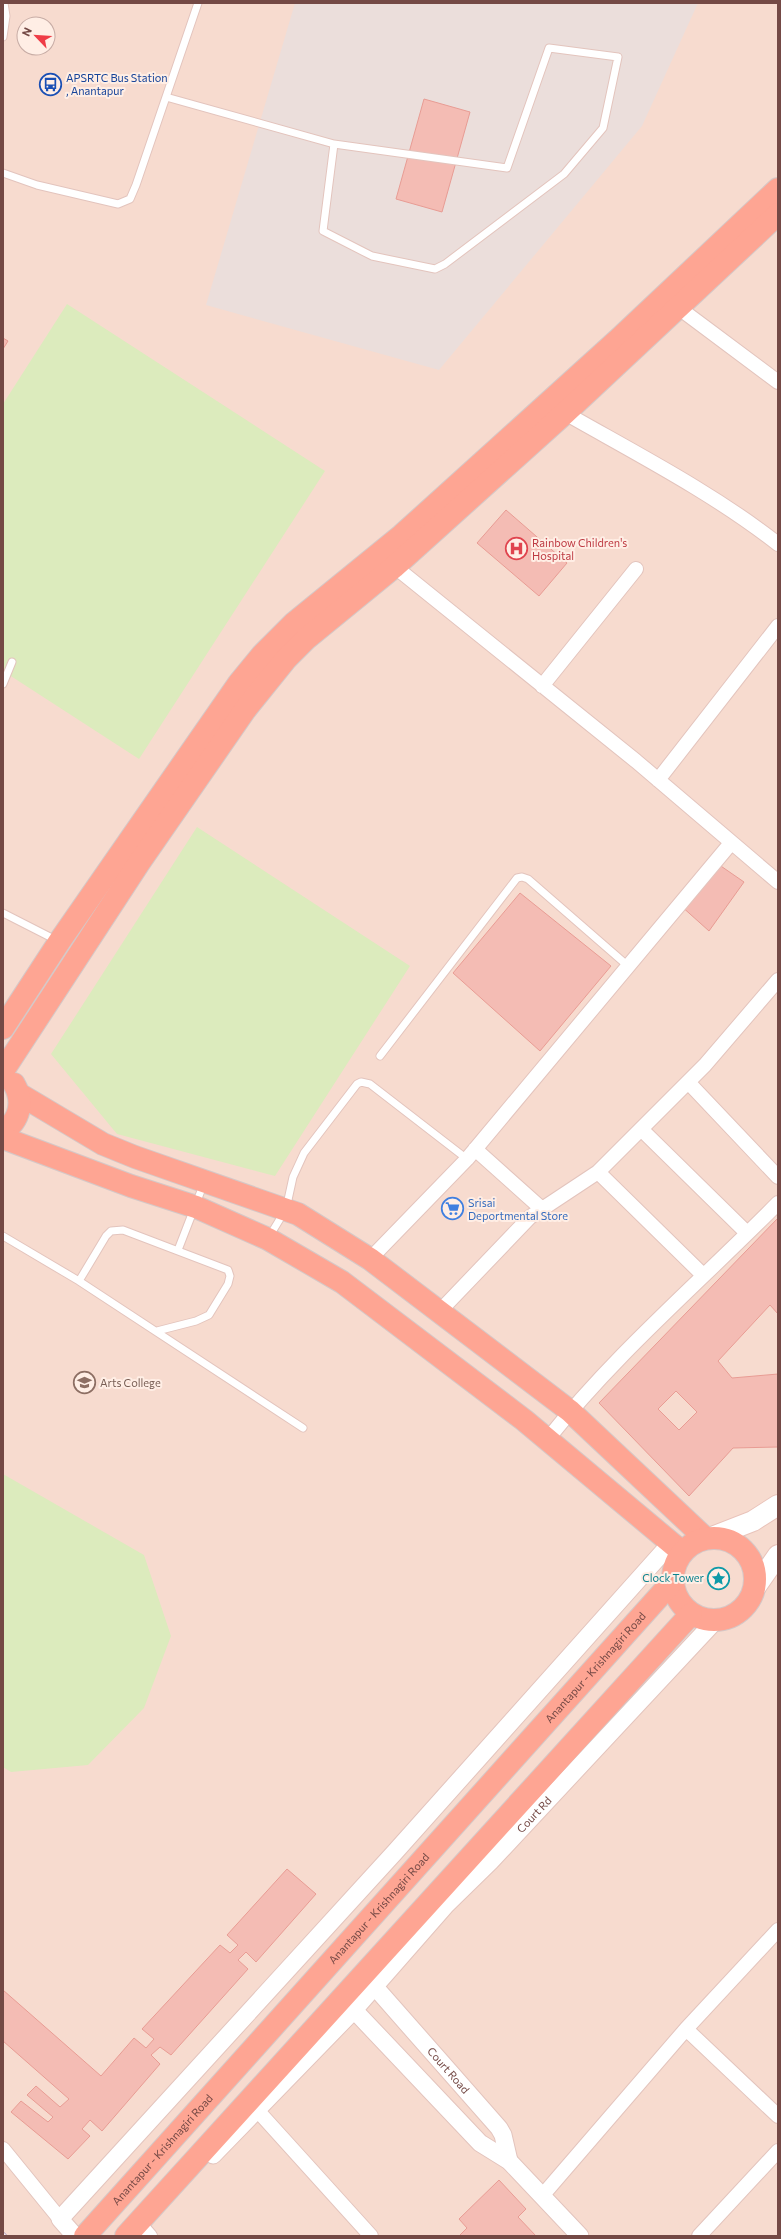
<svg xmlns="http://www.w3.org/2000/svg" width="781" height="2239" font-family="Commissioner,sans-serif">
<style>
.residential{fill:#f7dbcf;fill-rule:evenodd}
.industrial{fill:#ebdedb}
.green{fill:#dcebbd}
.building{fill:#f4bcb4;stroke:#e89c94;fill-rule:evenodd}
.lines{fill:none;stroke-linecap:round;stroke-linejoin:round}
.service-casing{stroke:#e3c4bd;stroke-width:9}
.minor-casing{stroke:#e3c4bd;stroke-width:16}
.tertiary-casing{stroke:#e3c4bd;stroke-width:19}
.secondary-casing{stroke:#e9c3ba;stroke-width:22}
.trunk-casing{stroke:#d5c8c7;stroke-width:24}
.service{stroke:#fff;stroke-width:7}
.minor{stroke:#fff;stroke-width:14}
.tertiary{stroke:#fff;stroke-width:17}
.secondary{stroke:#fff;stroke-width:20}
.trunk{stroke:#fea593;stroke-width:22}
.rail-casing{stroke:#a89ec6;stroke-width:4.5}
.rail{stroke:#ffeee5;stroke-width:3;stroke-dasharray:9;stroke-linecap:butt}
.labels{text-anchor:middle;stroke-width:4;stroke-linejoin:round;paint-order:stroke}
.transit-label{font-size:11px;fill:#164399;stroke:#ffeee5;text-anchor:start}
.health-label{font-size:11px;fill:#be3a42;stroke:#ffeee5;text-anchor:start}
.shop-label{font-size:11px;fill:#366cbe;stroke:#ffeee5;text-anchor:start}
.education-label{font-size:11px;fill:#785e54;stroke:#ffeee5;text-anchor:start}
.culture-label{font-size:11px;fill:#0d838f;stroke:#ffeee5;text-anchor:end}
.street-label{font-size:11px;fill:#744945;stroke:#ffeee5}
</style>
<rect width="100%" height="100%" fill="#fde8de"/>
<!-- residential -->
<path class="residential" d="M3,3H778V2236H3ZM24,24H48V48H24Z"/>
<!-- industrial -->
<path class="industrial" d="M295,3H698L642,126L439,370L206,305Z"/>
<!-- green -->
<path class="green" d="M67,304L325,471L139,759L3,671V404Z
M197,827L410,966L275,1176L117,1134L51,1054Z
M3,1474L144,1555L171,1636L144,1708L88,1765L11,1772L3,1767Z"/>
<!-- building -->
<path class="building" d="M424,99L470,112L442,212L396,199Z
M3,338L8,341L3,349Z
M506,510L567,563L539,596L477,543Z
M715,862L744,882L709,931L680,905Z
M520,893L611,966L540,1051L453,973Z
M778,1218V1314L770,1305L718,1361L732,1378L778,1374V1447L733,1448L689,1496L599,1403ZM676,1391L697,1412L679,1430L658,1409Z
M287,1869L316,1894L256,1962L246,1952L238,1960L248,1969L171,2055L160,2047L151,2055L160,2064L102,2131L90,2120L82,2129L90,2136L68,2159L11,2112L21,2101L48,2122L53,2117L27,2095L36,2086L60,2107L69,2099L3,2041V1990L101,2076L134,2038L146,2048L154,2039L142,2029L220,1945L230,1953L238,1945L227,1935Z
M499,2180L526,2209L518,2217L536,2236H459L467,2228L459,2219Z"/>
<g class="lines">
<defs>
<path id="service" d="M3,37L6,16L4,3
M166,97L334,144L323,231L372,256L435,269L445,264L564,174L603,128L618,57L549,48L507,168L334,144
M3,173L37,185L118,204L130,199L136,185L198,3
M3,684L12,662
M3,913L56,940
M380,1056L517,878L522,877L528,879L628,966
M3,1236L79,1281L303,1428
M269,1237L286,1209L293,1177L304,1153L357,1084L361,1082L370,1084L467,1159
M178,1250L204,1183
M79,1281L106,1236L111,1231L123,1230L228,1270L230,1276L228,1284L209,1315L196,1321L157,1331"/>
<path id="minor" d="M679,308L778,382
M565,413C637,454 713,493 778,544
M389,562L636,761L778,882
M542,686L636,569
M658,780L778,626
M688,1082L778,1177
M641,1129L747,1233
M475,1149L542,1209
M598,1172L703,1275
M370,1259L467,1159L731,843
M439,1312L530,1217L598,1172L705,1065L778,980
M547,1440C616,1353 700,1282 778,1203
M686,2029L778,2116
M257,2110L371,2236
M3,2149L60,2219
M542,2196L686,2029L778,1930
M143,2228L150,2236
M699,2236L778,2151"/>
<g id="tertiary">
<path id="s1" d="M375,1987L499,2128L503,2135L509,2161"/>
<path d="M354,2010L480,2143L509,2161L580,2236"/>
<path id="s2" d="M213,2155L354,2010L446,1905L490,1862L715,1621"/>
<path d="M75,2236L60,2219L395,1852L671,1543"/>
</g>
<path id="secondary" d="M712,1537L753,1521L778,1505
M755,1588L778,1555"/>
<g id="trunk">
<path d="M3,1028L59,942L239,683L262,655L294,623L402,535L620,338L778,189"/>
<path d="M3,1071L139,863L245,710L286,659L306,639L394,567L565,413L778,214"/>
<path d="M19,1094L103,1144L135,1157L298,1214L370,1259L570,1411L705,1538"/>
<path d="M3,1131C20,1121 24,1101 14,1084"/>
<path d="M3,1138L131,1186L196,1207L268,1239L342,1282L524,1420L682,1552"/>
<circle cx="714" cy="1579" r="41"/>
<path id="s3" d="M85,2236L673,1581"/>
<path d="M126,2236L691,1614"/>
</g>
</defs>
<!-- service casing -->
<use href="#service" class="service-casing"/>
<!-- minor casing -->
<use href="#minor" class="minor-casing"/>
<!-- tertiary casing -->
<use href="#tertiary" class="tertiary-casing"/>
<!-- secondary casing -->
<use href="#secondary" class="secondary-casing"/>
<!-- trunk casing -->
<use href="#trunk" class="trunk-casing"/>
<!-- service -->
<use href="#service" class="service"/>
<!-- minor -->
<use href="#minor" class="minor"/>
<!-- tertiary -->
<use href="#tertiary" class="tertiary"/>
<!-- secondary -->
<use href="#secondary" class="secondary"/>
<!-- trunk -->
<use href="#trunk" class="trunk"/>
<defs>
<path id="rail" d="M3,2234L5,2236"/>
</defs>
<!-- rail casing -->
<use href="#rail" class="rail-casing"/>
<!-- rail -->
<use href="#rail" class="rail"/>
</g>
<!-- icons -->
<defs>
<symbol id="bus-ring" viewBox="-11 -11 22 22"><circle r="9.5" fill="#ffeee5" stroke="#1a4fb4" stroke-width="1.5"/><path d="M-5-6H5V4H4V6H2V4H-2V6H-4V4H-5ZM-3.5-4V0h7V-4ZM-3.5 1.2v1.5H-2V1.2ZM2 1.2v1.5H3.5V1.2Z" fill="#1a4fb4"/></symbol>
<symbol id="hospital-ring" viewBox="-11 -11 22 22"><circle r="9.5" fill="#ffeee5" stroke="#e0444e" stroke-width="1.5"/><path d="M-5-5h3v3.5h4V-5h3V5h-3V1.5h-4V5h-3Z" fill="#e0444e"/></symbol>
<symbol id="supermarket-ring" viewBox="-11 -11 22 22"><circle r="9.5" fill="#ffeee5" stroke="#3f7fe0" stroke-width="1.5"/><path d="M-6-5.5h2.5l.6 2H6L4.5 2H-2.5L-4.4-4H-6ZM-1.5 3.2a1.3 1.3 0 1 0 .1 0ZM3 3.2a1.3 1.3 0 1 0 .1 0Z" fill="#3f7fe0"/></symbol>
<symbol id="university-ring" viewBox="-11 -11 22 22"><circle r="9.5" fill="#ffeee5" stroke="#8d6e63" stroke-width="1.5"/><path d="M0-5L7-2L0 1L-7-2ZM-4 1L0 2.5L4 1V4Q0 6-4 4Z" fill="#8d6e63"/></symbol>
<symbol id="sight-ring" viewBox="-11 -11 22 22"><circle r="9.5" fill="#ffeee5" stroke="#0f9aa8" stroke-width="1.5"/><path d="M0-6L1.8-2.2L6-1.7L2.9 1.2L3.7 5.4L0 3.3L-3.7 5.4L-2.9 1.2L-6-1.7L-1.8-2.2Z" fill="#0f9aa8"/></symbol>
</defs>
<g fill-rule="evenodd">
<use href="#bus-ring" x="38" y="72" width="25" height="25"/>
<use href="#hospital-ring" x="504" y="536" width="25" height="25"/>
<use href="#supermarket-ring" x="440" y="1196" width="25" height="25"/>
<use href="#university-ring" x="72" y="1370" width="25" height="25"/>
<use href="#sight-ring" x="706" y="1566" width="25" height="25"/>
</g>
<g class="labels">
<!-- transit labels -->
<g class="transit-label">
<text x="66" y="82">APSRTC Bus Station<tspan x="66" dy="13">, Anantapur</tspan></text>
</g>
<!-- health labels -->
<g class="health-label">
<text x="532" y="547">Rainbow Children's<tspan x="532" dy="13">Hospital</tspan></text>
</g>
<!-- shop labels -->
<g class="shop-label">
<text x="468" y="1207">Srisai<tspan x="468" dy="13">Deportmental Store</tspan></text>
</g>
<!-- education labels -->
<g class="education-label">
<text x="100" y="1387">Arts College</text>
</g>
<!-- culture labels -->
<g class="culture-label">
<text x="704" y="1582">Clock Tower</text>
</g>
<!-- street labels -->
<g class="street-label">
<text dy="4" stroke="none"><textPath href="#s3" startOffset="764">Anantapur - Krishnagiri Road</textPath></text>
<text dy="4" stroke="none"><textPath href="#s2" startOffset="468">Court Rd</textPath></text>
<text dy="4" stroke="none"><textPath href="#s3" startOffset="440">Anantapur - Krishnagiri Road</textPath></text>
<text dy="4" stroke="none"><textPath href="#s1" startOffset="111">Court Road</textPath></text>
<text dy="4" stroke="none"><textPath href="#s3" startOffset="116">Anantapur - Krishnagiri Road</textPath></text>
</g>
</g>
<!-- border -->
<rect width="781" height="2239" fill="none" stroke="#744945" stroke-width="8"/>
<!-- north arrow -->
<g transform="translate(36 36) rotate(295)"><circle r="19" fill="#ffeee5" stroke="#c7aca5"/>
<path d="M0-3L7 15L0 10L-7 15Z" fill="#ef3c46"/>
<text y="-6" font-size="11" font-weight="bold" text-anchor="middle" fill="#744945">N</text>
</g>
</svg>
